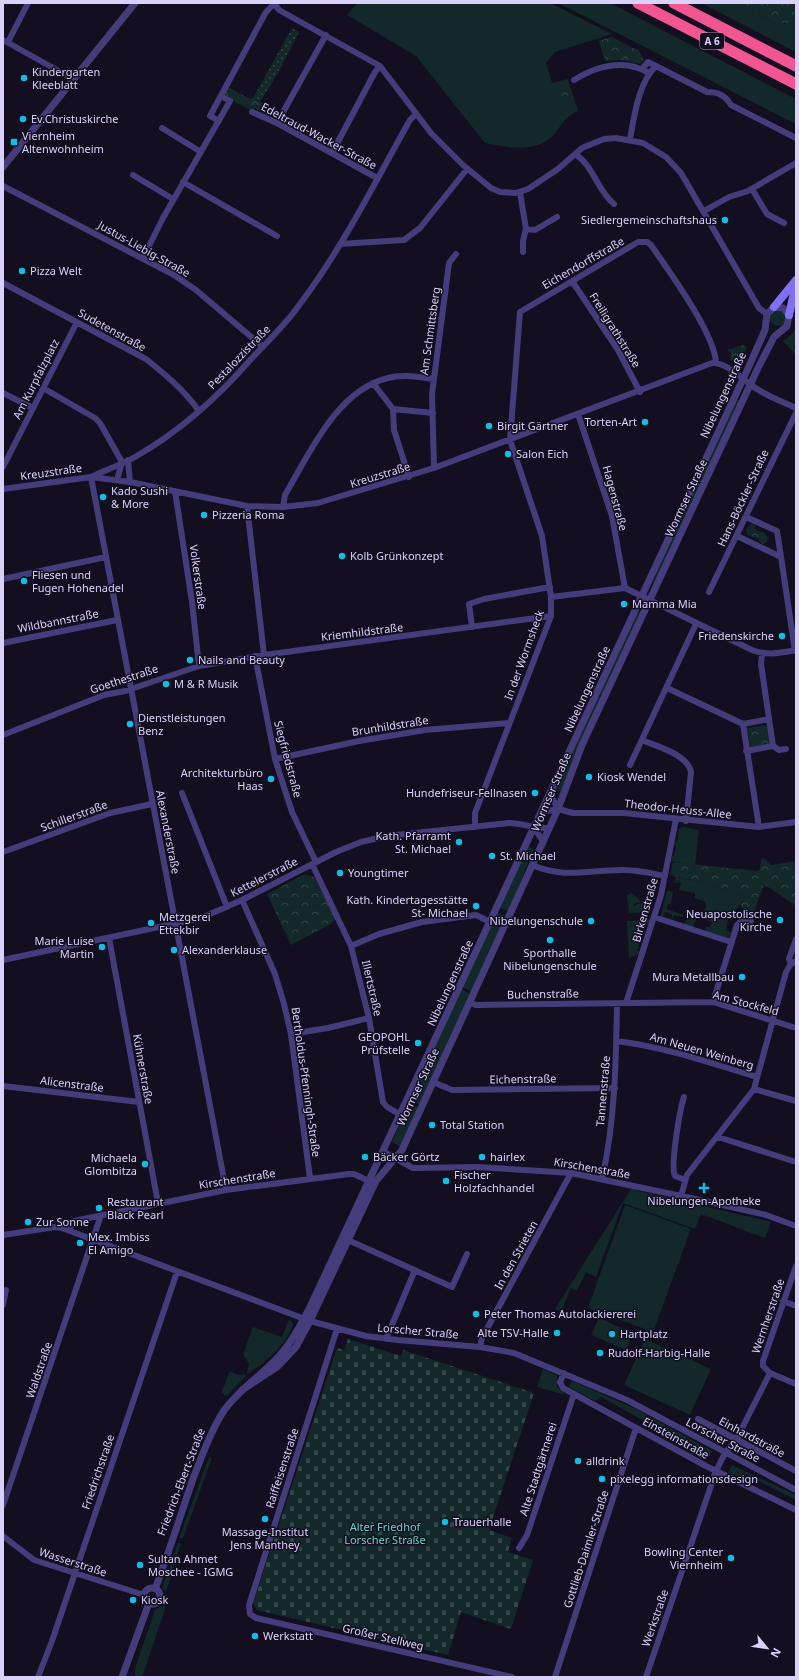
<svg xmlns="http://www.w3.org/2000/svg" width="799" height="1680" font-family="'Noto Sans',sans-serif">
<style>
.grass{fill:#122829}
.forest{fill:url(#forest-crowns)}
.cemetery{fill:url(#cemetery-stones)}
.garden{fill:url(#garden-dots)}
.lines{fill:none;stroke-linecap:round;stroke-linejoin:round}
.minor{stroke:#453d7b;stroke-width:6}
.tertiary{stroke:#453d7b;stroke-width:7}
.secondary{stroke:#7f70f4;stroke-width:8}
.motorway{stroke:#f25692;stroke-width:11}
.poi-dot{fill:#12bee6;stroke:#130f20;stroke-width:1.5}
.labels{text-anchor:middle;stroke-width:3;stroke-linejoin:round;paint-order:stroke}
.shield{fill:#130f20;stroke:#9e97b9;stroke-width:1}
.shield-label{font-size:10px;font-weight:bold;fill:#dad1fb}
.poi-label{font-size:11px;fill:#dad1fb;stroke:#130f20;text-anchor:start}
.street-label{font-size:11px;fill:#dad1fb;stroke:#130f20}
.park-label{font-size:11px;fill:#63d5c3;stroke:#130f20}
</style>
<defs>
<pattern id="forest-crowns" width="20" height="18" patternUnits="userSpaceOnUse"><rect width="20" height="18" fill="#122829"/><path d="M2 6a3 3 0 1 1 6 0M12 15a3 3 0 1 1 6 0" fill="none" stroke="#344649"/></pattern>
<pattern id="cemetery-stones" width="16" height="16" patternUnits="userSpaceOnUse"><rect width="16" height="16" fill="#122829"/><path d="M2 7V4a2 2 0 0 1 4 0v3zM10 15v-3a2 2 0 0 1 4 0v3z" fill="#344649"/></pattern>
<pattern id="garden-dots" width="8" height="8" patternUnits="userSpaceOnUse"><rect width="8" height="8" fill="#122829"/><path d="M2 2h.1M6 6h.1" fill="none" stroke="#344649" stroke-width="1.8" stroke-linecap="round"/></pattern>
</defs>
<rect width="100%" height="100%" fill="#130f20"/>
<!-- grass -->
<path class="grass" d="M357,3H550L612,34L555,52L546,63L552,83L568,79L578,111C560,119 562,129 549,139C530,153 507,147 485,143L416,56L347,15Z
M558,3H610L796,99V124Z
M701,3H742L775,24L796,23V52Z
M770 318a8 8 0 1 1 16 0a8 8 0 1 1-16 0Z
M796,327V345L794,346L796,355L783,341L793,333Z
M735,399L741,401L705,479L700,476Z
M699,478L704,481L656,585L653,583L664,553Z
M638,611L643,613L604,696L598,694Z
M598,696L602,698L563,793L554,789Z
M682,827L699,830L695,865L671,861L672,856H674L676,846L674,845L675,842H677L679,831L677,830Z
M527,846L534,849C524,870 518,891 509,912L499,907Z
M676,877L703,883L744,896C739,910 740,905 731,914C728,918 727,925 726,930L732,933L728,938L705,931L706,927H710L712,922L703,919L701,916L706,907V902L695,898V893L679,890L681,882L674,883Z
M667,890L673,892L671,904H668L667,909L683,915V917L674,915L672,920V914L665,912L663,917L661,916Z
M632,893L641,902L634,904L631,913H629L627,895Z
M640,903L650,904L649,911L654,912L632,913V907Z
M497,912L507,917L472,992L462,987Z
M689,914L697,917L693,927L684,924Z
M652,919L650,924H645L643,931H648L647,933L642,934L637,951H641V953L629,958L627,921Z
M461,989L471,994L420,1105L409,1100Z
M408,1102L419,1107L401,1147L392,1142Z
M631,1189L771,1222L765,1238L701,1214L695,1229L623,1203L596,1277L586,1272L577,1291L571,1288L561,1312L555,1309Z
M625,1205L691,1229L653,1332L588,1308Z
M599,1318L633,1333L626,1350L591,1335Z
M289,1319L293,1323C287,1346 266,1361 248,1374L247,1373L249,1364L243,1354L253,1327L282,1337Z
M645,1339L711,1369L690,1415L624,1385Z
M543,1369L557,1375V1387L566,1395L537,1387Z
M230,1371L238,1375L245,1374L246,1376L227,1396L221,1393Z
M572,1381L634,1408L712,1451L709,1457L601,1397L595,1401L569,1387Z
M209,1457L212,1458L183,1538H179Z
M732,1465L796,1495V1500L743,1473L740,1478L728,1472Z
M178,1543H181L166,1592L162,1588Z
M163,1605L166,1606L142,1677H135V1668L155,1610Z"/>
<!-- forest -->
<path class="forest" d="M742,3H796V23L775,24Z
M612,37L639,51L644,60L640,64L620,60L605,61L599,41Z
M564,81L571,99L568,103L562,99L558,91L559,84Z
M228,87L250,99L253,98L274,109L272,112L277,115L272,118L255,108L252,111L227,97L225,93Z
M743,345L747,347L741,361L736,362L730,360L731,353L727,350Z
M752,524L755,525L756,530L765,533L768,538L767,542L762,544L757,538L747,535L746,529Z
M767,725L771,744L750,747L747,728Z
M764,858L771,865L796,861V906L764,884L754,912L740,908L744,896L703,883L670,875L673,862L756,871L760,870L761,859Z
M305,874L314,877L336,918L331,924L291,945L267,894Z"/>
<!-- cemetery -->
<path class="cemetery" d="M348,1339L401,1356L403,1350L534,1393L489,1530L512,1538L508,1552L533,1560L511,1629L461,1612L448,1655L257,1610L253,1603L337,1348L344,1350Z"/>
<!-- garden -->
<path class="garden" d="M292,28L299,32L278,73L260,102L253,98Z"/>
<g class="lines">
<!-- minor -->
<path class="minor" d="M274,3L279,10L380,66L431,133L463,165L491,188L500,192L516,193L528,189L558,169L582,148L604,139L616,138L643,143L666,157L681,173L759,308L767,314
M3,40L73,79
M8,42L28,3
M642,69L648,62L656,66
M574,80C597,66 623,58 649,73
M252,112L277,123L377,178
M219,121L210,116L266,12L274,4
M277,123L326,35
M162,128L201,152
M630,139C634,117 639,81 656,66L707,92C718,92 725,95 731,105L796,138
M332,153L375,72L380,66
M575,154C593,165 597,190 614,204
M133,175L173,199
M183,182L277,236
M3,186L174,275L196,290L263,347
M752,189L767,214L784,223
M520,192L526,229L523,241V252
M704,211L729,197L748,191L796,163
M526,229L535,230L557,217
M340,244L404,240L420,228L467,169
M143,258L163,218L230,101L221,96
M572,281L618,350L640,392
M3,283L146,359C166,375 184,390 199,411
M373,383L393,409L394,430L409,477
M43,388L95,418L100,423L122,462
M3,393L33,408
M393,409L433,413
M578,414L612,516L625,588
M128,460L130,482
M3,467L77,322
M434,468L432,394L449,263L456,254
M91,477L226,1190
M91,477C105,470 121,465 135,457C179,432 219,396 252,358C269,340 286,324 300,304C343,247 375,182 410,120L416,114
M117,480L122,462
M3,489L91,477L130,482L247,506L283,507L318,503L434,468L712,363C728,362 744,382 757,389C769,397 783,402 796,408
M175,491L192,602L199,666
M247,506L264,655
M283,507L285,495C309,454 337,390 388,378C403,374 418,377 433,379
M746,517L777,531L781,557
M737,536L781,557L795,651
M3,579L106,557
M709,592L796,413
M551,597L625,588L752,650C767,656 780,653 796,650
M472,627L469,604L484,599L550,587
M3,643L117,620
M762,654L761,664L773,746
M255,656L275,759L292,812L316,862
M667,688L743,724L769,719
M743,724L759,827
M3,735L104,695L125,691L199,666L264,655L551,616
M642,740C658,747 687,754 691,772L686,821
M773,746L779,750L786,749
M746,751L773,746
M275,759L359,741L425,730L509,723
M630,765L696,624
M182,793L227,907
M550,794L558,809
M541,812L558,809L573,813H624L759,827L796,822
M475,827V813L551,616V597L542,536L510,440L520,312L638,242H647L651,245C669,271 715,334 716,363
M534,828L543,841
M3,852L110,813L152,804
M312,864L351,946L369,1018L383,1102L387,1107L401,1115
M532,865C565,879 588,870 623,870C637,870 651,873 665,876
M242,900L275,974L284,1004L291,1034L310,1178
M654,917L731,942
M109,938L158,1203
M351,946L379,934L422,922L476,915L490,922
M3,960L201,918L242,900L336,852L361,842L387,836L509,823C523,823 535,829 549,828
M791,964L789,959L796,939
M469,1002L476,1005L713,1002L796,1028
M713,1002L737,925L742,920L751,921
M626,1003L661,895L676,819
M291,1034L328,1028L369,1018
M617,1041C665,1047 710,1063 757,1077
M433,1082L452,1090L615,1088
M3,1086L139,1102
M754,1089L796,1101
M684,1097C680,1109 670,1166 675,1176L685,1180
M718,1137L796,1162
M384,1152L413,1168L478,1167L571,1173L691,1198L766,1215L796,1226
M602,1179C615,1122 616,1062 617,1004
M681,1196L687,1175L754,1089L786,972L791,964L796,961
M69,1230L74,1221L226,1190L349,1174H354L373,1183
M3,1235L55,1227L62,1228L310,1321L366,1336L398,1340L480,1347L514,1353L627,1400L796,1490
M348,1240L452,1287L467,1254
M783,1301L796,1306
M3,1305L6,1290
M337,1329L249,1605L250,1614L256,1618L512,1677
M386,1339L415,1270
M480,1347L482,1338L571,1173
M564,1373L560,1382L563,1388L706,1466L796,1510
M770,1373L796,1384
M698,1419L796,1471
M3,1505L101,1215
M3,1536L34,1560L144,1595
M519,1548L527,1535L574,1394
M38,1677L52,1641L177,1272
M555,1677L636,1428
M646,1677L716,1471L725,1453L736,1440L770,1373L763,1366V1361L796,1266"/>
<!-- tertiary -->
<path class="tertiary" d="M3,167L135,3
M144 1596a8 8 0 1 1 16 0a8 8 0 1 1-16 0Z
M155,1589C169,1552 181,1514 194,1476C203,1454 210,1432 223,1412C238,1390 261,1376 279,1356C292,1342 301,1324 310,1307L750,364L765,330L767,314L774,307L783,308L789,315L787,326L774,337L758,368L582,745L558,809L402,1150L376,1181L310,1321L296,1347L277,1367L242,1390
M122,1677L149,1603"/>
<!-- secondary -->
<path class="secondary" d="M774,307L796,280
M789,315L796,284"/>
<!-- motorway -->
<path class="motorway" d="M638,3L796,84
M674,3L796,66"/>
</g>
<!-- markers -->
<g class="poi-dot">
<circle cx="24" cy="78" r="4"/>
<circle cx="23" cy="119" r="4"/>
<rect x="10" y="138" width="8" height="8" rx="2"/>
<circle cx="725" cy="220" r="4"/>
<circle cx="22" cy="271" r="4"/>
<circle cx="645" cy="422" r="4"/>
<circle cx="489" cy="426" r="4"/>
<circle cx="508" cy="454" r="4"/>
<circle cx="103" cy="497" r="4"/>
<circle cx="204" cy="515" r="4"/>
<circle cx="342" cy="556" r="4"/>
<circle cx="24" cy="581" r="4"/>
<circle cx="624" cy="604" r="4"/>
<circle cx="782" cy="636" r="4"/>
<circle cx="190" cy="660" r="4"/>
<circle cx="166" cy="684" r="4"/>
<circle cx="130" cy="724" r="4"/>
<circle cx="589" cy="777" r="4"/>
<circle cx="271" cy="779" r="4"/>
<circle cx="535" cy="793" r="4"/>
<circle cx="459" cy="842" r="4"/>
<circle cx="492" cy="856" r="4"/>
<circle cx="340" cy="873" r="4"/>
<circle cx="476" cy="906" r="4"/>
<circle cx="780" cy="920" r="4"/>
<circle cx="591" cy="921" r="4"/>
<circle cx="151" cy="923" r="4"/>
<circle cx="550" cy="940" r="4"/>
<circle cx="102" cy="947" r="4"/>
<circle cx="174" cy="950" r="4"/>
<circle cx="742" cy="977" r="4"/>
<circle cx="418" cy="1043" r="4"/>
<circle cx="432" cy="1125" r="4"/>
<circle cx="365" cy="1157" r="4"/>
<circle cx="482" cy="1157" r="4"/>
<circle cx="145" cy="1164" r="4"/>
<circle cx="446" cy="1181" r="4"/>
<path d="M702 1182h4v4h4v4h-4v4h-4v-4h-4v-4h4z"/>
<circle cx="99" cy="1208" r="4"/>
<circle cx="28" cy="1222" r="4"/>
<circle cx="80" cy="1243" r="4"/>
<circle cx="476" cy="1314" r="4"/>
<circle cx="557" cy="1333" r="4"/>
<circle cx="612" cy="1334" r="4"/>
<circle cx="600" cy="1353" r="4"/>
<circle cx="578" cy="1461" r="4"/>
<circle cx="602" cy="1479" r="4"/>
<circle cx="265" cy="1519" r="4"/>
<circle cx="445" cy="1522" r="4"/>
<circle cx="731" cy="1558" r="4"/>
<circle cx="140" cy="1565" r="4"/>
<circle cx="133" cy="1600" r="4"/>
<circle cx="255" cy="1636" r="4"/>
</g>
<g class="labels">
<!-- shield labels -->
<rect class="shield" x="700" y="33" width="24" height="16" rx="3"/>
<g class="shield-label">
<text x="712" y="45">A 6</text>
</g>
<!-- poi labels -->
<g class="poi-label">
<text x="32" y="76">Kindergarten<tspan x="32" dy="13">Kleeblatt</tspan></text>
<text x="31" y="123">Ev.Christuskirche</text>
<text x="22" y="140">Viernheim<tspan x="22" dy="13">Altenwohnheim</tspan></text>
<text x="717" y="224" text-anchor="end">Siedlergemeinschaftshaus</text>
<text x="30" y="275">Pizza Welt</text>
<text x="637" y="426" text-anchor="end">Torten-Art</text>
<text x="497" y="430">Birgit Gärtner</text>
<text x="516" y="458">Salon Eich</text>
<text x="111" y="495">Kado Sushi<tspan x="111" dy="13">&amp; More</tspan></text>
<text x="212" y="519">Pizzeria Roma</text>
<text x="350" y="560">Kolb Grünkonzept</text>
<text x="32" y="579">Fliesen und<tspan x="32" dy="13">Fugen Hohenadel</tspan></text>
<text x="632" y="608">Mamma Mia</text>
<text x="774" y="640" text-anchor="end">Friedenskirche</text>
<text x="198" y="664">Nails and Beauty</text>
<text x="174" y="688">M &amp; R Musik</text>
<text x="138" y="722">Dienstleistungen<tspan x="138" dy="13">Benz</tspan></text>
<text x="263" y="777" text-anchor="end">Architekturbüro<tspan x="263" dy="13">Haas</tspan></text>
<text x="597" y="781">Kiosk Wendel</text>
<text x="527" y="797" text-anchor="end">Hundefriseur-Fellnasen</text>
<text x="451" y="840" text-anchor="end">Kath. Pfarramt<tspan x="451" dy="13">St. Michael</tspan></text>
<text x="500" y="860">St. Michael</text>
<text x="348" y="877">Youngtimer</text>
<text x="468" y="904" text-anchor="end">Kath. Kindertagesstätte<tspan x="468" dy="13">St- Michael</tspan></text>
<text x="772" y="918" text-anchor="end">Neuapostolische<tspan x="772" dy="13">Kirche</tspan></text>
<text x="159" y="921">Metzgerei<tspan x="159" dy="13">Ettekbir</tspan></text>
<text x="583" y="925" text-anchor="end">Nibelungenschule</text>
<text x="94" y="945" text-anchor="end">Marie Luise<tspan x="94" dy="13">Martin</tspan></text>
<text x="182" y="954">Alexanderklause</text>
<text x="550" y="957" text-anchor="middle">Sporthalle<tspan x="550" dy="13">Nibelungenschule</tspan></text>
<text x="734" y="981" text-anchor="end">Mura Metallbau</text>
<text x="410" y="1041" text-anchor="end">GEOPOHL<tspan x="410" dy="13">Prüfstelle</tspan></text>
<text x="440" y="1129">Total Station</text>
<text x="373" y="1161">Bäcker Görtz</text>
<text x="490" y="1161">hairlex</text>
<text x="137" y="1162" text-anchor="end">Michaela<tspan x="137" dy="13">Glombitza</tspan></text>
<text x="454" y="1179">Fischer<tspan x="454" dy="13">Holzfachhandel</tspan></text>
<text x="704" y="1205" text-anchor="middle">Nibelungen-Apotheke</text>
<text x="107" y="1206">Restaurant<tspan x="107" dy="13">Black Pearl</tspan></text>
<text x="36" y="1226">Zur Sonne</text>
<text x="88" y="1241">Mex. Imbiss<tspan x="88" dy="13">El Amigo</tspan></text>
<text x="484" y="1318">Peter Thomas Autolackiererei</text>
<text x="549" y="1337" text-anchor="end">Alte TSV-Halle</text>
<text x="620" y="1338">Hartplatz</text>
<text x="608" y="1357">Rudolf-Harbig-Halle</text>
<text x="586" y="1465">alldrink</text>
<text x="610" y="1483">pixelegg informationsdesign</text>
<text x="453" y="1526">Trauerhalle</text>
<text x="265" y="1536" text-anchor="middle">Massage-Institut<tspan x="265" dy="13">Jens Manthey</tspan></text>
<text x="723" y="1556" text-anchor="end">Bowling Center<tspan x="723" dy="13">Viernheim</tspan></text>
<text x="148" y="1563">Sultan Ahmet<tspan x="148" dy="13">Moschee - IGMG</tspan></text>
<text x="141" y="1604">Kiosk</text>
<text x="263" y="1640">Werkstatt</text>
</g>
<!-- street labels -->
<g class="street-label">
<text transform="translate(319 136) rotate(28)" y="4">Edeltraud-Wacker-Straße</text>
<text transform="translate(144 249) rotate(29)" y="4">Justus-Liebig-Straße</text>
<text transform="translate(583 263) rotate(-30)" y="4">Eichendorffstraße</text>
<text transform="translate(112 330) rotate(29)" y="4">Sudetenstraße</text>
<text transform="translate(615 330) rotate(58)" y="4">Freiligrathstraße</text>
<text transform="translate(430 331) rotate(-82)" y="4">Am Schmittsberg</text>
<text transform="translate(239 357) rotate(-46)" y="4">Pestalozzistraße</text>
<text transform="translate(36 379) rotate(-63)" y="4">Am Kurpfalzplatz</text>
<text transform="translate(723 395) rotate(-65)" y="4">Nibelungenstraße</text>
<text transform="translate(51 472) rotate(-8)" y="4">Kreuzstraße</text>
<text transform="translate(380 475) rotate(-17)" y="4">Kreuzstraße</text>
<text transform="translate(615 498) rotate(75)" y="4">Hagenstraße</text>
<text transform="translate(686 498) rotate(-65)" y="4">Wormser Straße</text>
<text transform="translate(743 498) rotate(-65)" y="4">Hans-Böckler-Straße</text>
<text transform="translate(198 577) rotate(82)" y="4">Volkerstraße</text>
<text transform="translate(58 621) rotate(-11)" y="4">Wildbannstraße</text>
<text transform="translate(362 632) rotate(-7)" y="4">Kriemhildstraße</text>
<text transform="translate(524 655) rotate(-70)" y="4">In der Wormsheck</text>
<text transform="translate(124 679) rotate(-18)" y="4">Goethestraße</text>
<text transform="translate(587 689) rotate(-65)" y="4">Nibelungenstraße</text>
<text transform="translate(390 726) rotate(-9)" y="4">Brunhildstraße</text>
<text transform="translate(288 759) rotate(75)" y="4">Siegfriedstraße</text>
<text transform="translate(551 792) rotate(-67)" y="4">Wormser Straße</text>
<text transform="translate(678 809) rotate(6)" y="4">Theodor-Heuss-Allee</text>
<text transform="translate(74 816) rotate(-20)" y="4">Schillerstraße</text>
<text transform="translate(168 832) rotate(79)" y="4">Alexanderstraße</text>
<text transform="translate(264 877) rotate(-27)" y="4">Kettelerstraße</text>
<text transform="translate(645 910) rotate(-74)" y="4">Birkenstraße</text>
<text transform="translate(450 983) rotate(-65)" y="4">Nibelungenstraße</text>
<text transform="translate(372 988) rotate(77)" y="4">Illertstraße</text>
<text transform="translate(543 994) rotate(-1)" y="4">Buchenstraße</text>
<text transform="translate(746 1003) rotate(15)" y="4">Am Stockfeld</text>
<text transform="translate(702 1051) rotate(16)" y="4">Am Neuen Weinberg</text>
<text transform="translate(143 1069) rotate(80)" y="4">Kühnerstraße</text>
<text transform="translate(523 1079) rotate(-1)" y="4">Eichenstraße</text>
<text transform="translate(306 1082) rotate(82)" y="4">Bertholdus-Pfenningh-Straße</text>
<text transform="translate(72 1084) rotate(7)" y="4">Alicenstraße</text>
<text transform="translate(418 1087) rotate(-65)" y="4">Wormser Straße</text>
<text transform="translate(603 1091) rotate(-85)" y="4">Tannenstraße</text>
<text transform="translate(592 1168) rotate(10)" y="4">Kirschenstraße</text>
<text transform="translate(237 1179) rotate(-9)" y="4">Kirschenstraße</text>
<text transform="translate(516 1255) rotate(-61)" y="4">In den Strieten</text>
<text transform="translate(768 1316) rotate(-71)" y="4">Wernherstraße</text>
<text transform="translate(418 1331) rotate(5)" y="4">Lorscher Straße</text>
<text transform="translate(39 1370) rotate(-71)" y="4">Waldstraße</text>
<text transform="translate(752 1437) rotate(28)" y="4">Einhardstraße</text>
<text transform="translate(676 1438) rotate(29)" y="4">Einsteinstraße</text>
<text transform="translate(723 1440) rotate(28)" y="4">Lorscher Straße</text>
<text transform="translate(282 1468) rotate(-72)" y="4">Raiffeisenstraße</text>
<text transform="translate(538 1469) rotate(-72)" y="4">Alte Stadtgärtnerei</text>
<text transform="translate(98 1472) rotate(-71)" y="4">Friedrichstraße</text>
<text transform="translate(181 1482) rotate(-69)" y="4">Friedrich-Ebert-Straße</text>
<text transform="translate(586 1549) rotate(-72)" y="4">Gottlieb-Daimler-Straße</text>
<text transform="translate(73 1562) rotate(18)" y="4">Wasserstraße</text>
<text transform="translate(655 1618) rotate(-71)" y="4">Werkstraße</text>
<text transform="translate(383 1637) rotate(13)" y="4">Großer Stellweg</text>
</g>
<!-- park labels -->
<g class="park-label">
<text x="385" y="1531">Alter Friedhof<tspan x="385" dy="13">Lorscher Straße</tspan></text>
</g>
</g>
<!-- border -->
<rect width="799" height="1680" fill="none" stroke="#dad1fb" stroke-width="8"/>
<!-- north arrow -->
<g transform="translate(767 1648) rotate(119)" stroke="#130f20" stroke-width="3" paint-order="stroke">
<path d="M0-3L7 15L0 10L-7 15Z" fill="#dad1fb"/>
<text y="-6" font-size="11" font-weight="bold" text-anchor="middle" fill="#dad1fb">N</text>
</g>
</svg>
